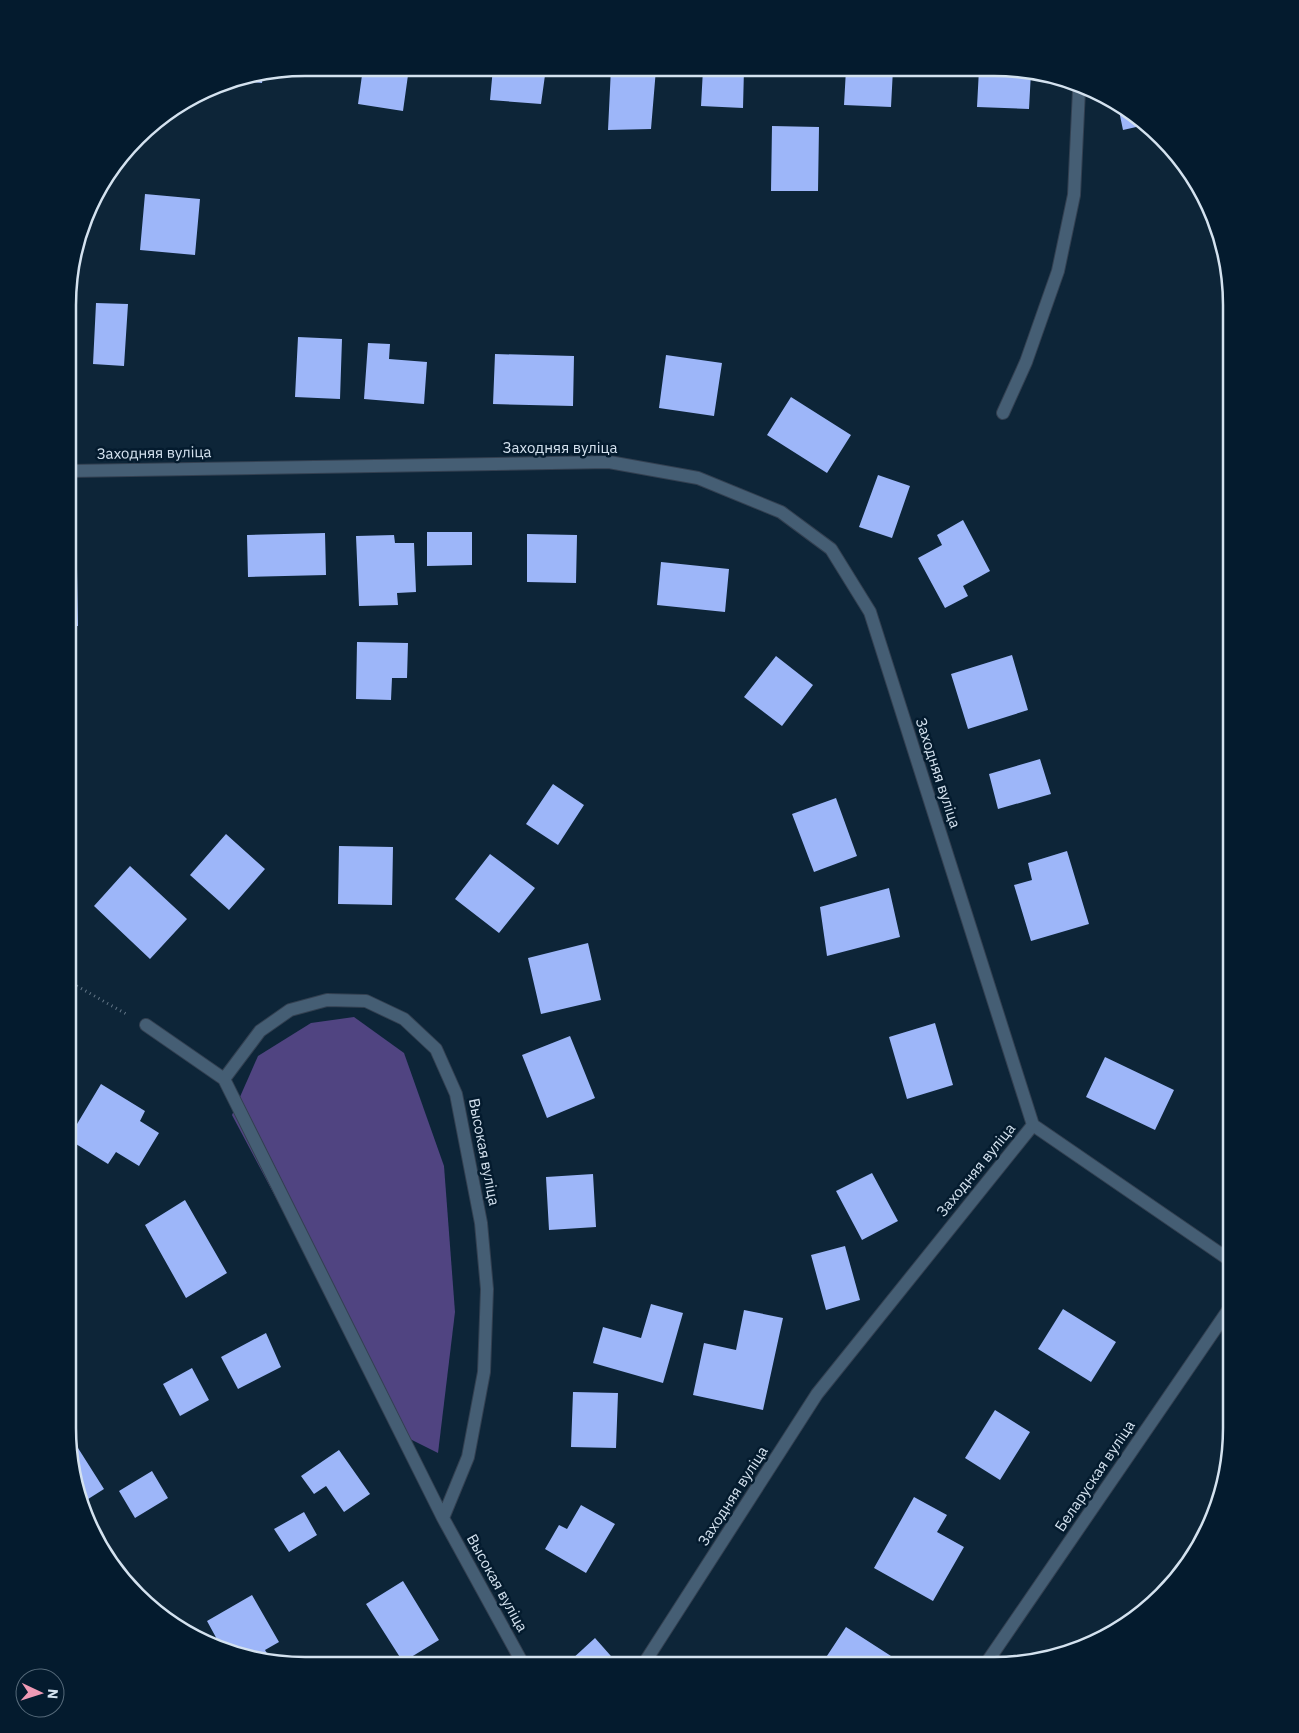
<svg xmlns="http://www.w3.org/2000/svg" width="1299" height="1733" font-family="'IBM Plex Sans',sans-serif">
<style>
.forest{fill:#504481}
.building{fill:#9db6f9}
.lines{fill:none;stroke-linecap:round;stroke-linejoin:round}
.street-casing{stroke:#334051;stroke-width:14}
.path{stroke:#637687;stroke-width:3;stroke-dasharray:1 4;stroke-linecap:butt}
.street{stroke:#455e74;stroke-width:12}
.labels{text-anchor:middle;stroke-width:5;stroke-linejoin:round;paint-order:stroke}
.street-label{font-size:15px;fill:#d4e2ef;stroke:#041b2e}
.rim{fill:none;stroke:#d4e2ef;stroke-width:2.5}
</style>
<rect width="100%" height="100%" fill="#0d2538"/>
<!-- forest -->
<path class="forest" d="M354,1017L404,1053L444,1166L455,1312L438,1453L402,1435L232,1115L258,1056L311,1023Z"/>
<!-- building -->
<path class="building" d="M363,68H409L403,111L358,104Z
M493,68H546L541,104L490,100Z
M611,68L656,69L651,129L608,130Z
M703,69H744L743,108L701,106Z
M846,69H893L891,107L844,105Z
M979,69L1025,70L1031,72L1029,109L977,107Z
M263,75L262,83L231,80Z
M1110,102L1126,108L1145,125L1123,130L1118,106L1111,108Z
M772,126L819,127L818,191H771Z
M145,194L200,199L195,255L140,250Z
M96,303L128,304L124,366L93,364Z
M298,337L342,339L340,399L295,397Z
M368,343L390,344L389,359L427,362L424,404L364,399Z
M495,354L574,356L573,406L493,404Z
M666,355L722,363L714,416L659,408Z
M791,397L851,435L827,473L767,435Z
M878,475L910,486L892,538L859,527Z
M963,520L990,571L963,586L968,596L945,608L918,558L942,545L937,535Z
M427,532H472V565L427,566Z
M325,533L326,575L248,577L247,535Z
M527,534L577,535L576,583L527,582Z
M394,535L395,543H414L416,592L397,593L398,605L359,606L356,536Z
M661,562L729,569L725,612L657,605Z
M69,569H77L78,626H69Z
M357,642L408,643L407,678H392L391,700L356,699Z
M1012,655L1028,710L968,729L951,674Z
M776,656L813,685L782,726L744,697Z
M1040,759L1051,794L998,809L989,774Z
M553,784L584,805L558,845L526,824Z
M836,798L857,856L814,872L792,814Z
M226,834L265,869L229,910L190,875Z
M339,846L393,847L392,905L338,904Z
M1067,851L1089,924L1031,941L1014,885L1032,880L1028,863Z
M490,854L535,888L499,933L455,899Z
M130,866L187,919L150,959L94,906Z
M889,888L900,937L827,956L820,907Z
M588,943L601,1000L541,1014L528,958Z
M935,1023L953,1085L907,1099L889,1037Z
M570,1036L595,1098L547,1118L522,1055Z
M1105,1057L1174,1090L1155,1130L1086,1097Z
M101,1084L145,1111L140,1121L159,1133L139,1166L116,1152L108,1164L68,1139Z
M872,1173L898,1221L862,1240L836,1191Z
M593,1174L596,1227L549,1230L546,1177Z
M185,1200L227,1273L186,1298L145,1225Z
M845,1246L860,1300L826,1310L811,1255Z
M651,1304L683,1313L663,1383L593,1363L603,1327L641,1338Z
M1063,1309L1116,1342L1091,1382L1038,1349Z
M744,1310L783,1318L763,1410L693,1395L704,1343L736,1350Z
M266,1333L281,1367L238,1389L221,1357Z
M192,1368L209,1400L180,1416L163,1384Z
M573,1392L618,1393L616,1448L571,1447Z
M995,1410L1030,1432L1000,1480L965,1458Z
M78,1448L104,1489L85,1501L73,1451Z
M339,1450L370,1494L344,1512L326,1486L314,1494L301,1476Z
M152,1471L168,1498L135,1518L119,1491Z
M914,1497L947,1515L937,1532L964,1547L933,1601L874,1568Z
M581,1505L615,1524L586,1573L545,1549L559,1525L567,1529Z
M304,1512L317,1535L289,1552L274,1529Z
M403,1581L439,1640L403,1662L366,1604Z
M252,1595L279,1642L265,1650L273,1663L219,1643L207,1621Z
M846,1627L891,1656L885,1665H821Z
M595,1638L618,1664H574L571,1660Z"/>
<g class="lines">
<defs>
<path id="street" d="M1003,413L1026,362L1058,271L1074,195L1079,90
M69,471L609,462L698,478L781,512L831,549L870,612L1033,1125L817,1394L643,1665
M146,1025L224,1079
M1033,1125L1231,1261
M443,1518L468,1457L484,1372L487,1289L481,1223L456,1094L436,1049L404,1019L366,1001L327,1000L290,1010L260,1031L224,1079L443,1518L523,1664
M985,1665L1231,1306"/>
</defs>
<!-- street casing -->
<use href="#street" class="street-casing"/>
<!-- path -->
<path class="path" d="M68,981L128,1015"/>
<!-- street -->
<use href="#street" class="street"/>
</g>
<g class="labels">
<!-- street labels -->
<g class="street-label">
<text x="560" y="453">Заходняя вуліца</text>
<text transform="translate(154 453) rotate(-1)" y="5">Заходняя вуліца</text>
<text transform="translate(938 773) rotate(72)" y="5">Заходняя вуліца</text>
<text transform="translate(484 1152) rotate(79)" y="5">Высокая вуліца</text>
<text transform="translate(976 1170) rotate(-51)" y="5">Заходняя вуліца</text>
<text transform="translate(1095 1476) rotate(-56)" y="5">Беларуская вуліца</text>
<text transform="translate(733 1496) rotate(-57)" y="5">Заходняя вуліца</text>
<text transform="translate(497 1583) rotate(61)" y="5">Высокая вуліца</text>
</g>
</g>
<!-- crop -->
<path d="M0 0H1299V1733H0ZM305 76H994A229 229 0 0 1 1223 305V1428A229 229 0 0 1 994 1657H305A229 229 0 0 1 76 1428V305A229 229 0 0 1 305 76Z" fill="#041b2e" fill-rule="evenodd"/>
<path class="rim" d="M305 76H994A229 229 0 0 1 1223 305V1428A229 229 0 0 1 994 1657H305A229 229 0 0 1 76 1428V305A229 229 0 0 1 305 76Z"/>
<!-- north arrow -->
<g transform="translate(40 1693) rotate(94)"><circle r="24" fill="#041b2e" stroke="#576b7b"/>
<path d="M0-4L9 19L0 12L-9 19Z" fill="#f09ab5"/>
<text y="-8" font-size="14" font-weight="bold" text-anchor="middle" fill="#d4e2ef">N</text>
</g>
</svg>
